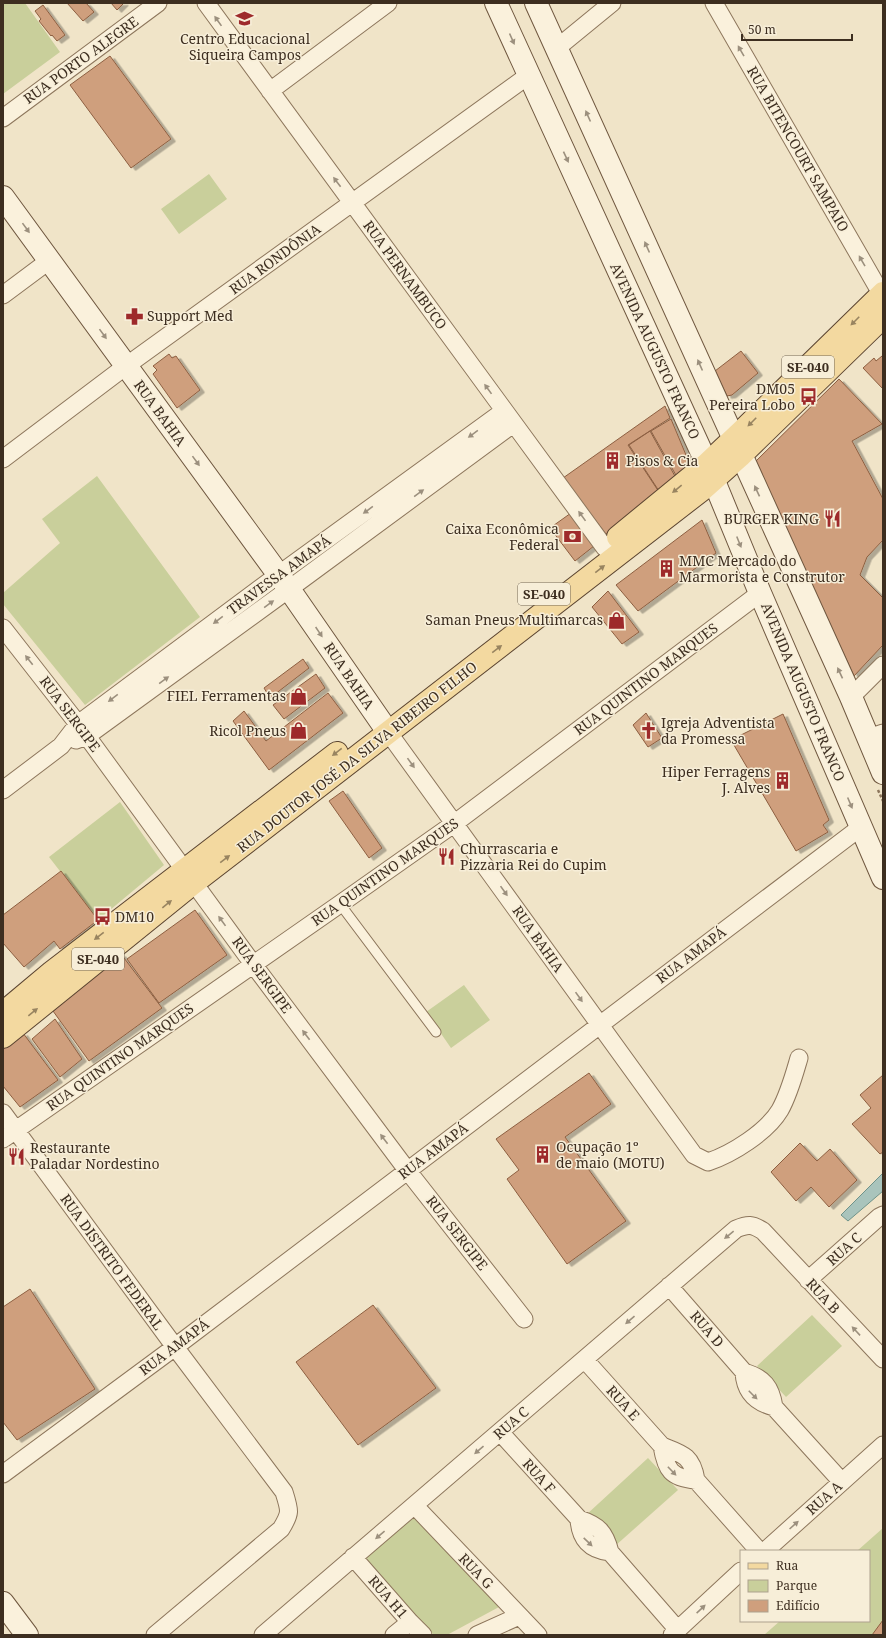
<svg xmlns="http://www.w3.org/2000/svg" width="886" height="1638" font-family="'Noto Serif',serif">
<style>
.green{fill:#c9cf9b}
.water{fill:#a9c4bc;stroke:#6f938a}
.building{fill:#cf9f7d;stroke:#8d5f41;filter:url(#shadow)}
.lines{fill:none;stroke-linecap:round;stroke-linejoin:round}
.lane-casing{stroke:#8d765c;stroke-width:11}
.street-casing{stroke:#8d765c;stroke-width:19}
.secondary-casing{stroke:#6f573f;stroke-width:24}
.primary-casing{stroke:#5b4430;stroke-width:24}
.path{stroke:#8d765c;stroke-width:2.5;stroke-dasharray:3 2;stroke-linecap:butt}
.lane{stroke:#faf1dc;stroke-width:9}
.street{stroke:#faf1dc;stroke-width:17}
.secondary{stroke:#faf1dc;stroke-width:22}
.primary{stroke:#f3d9a0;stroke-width:22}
.oneway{fill:#9c907e}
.oneway2{fill:#988460}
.labels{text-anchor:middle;stroke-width:3;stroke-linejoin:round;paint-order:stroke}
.shield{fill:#f7eed8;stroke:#756857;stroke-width:1}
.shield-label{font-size:13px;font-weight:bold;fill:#3d2e20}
.poi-label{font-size:14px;fill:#3d2e20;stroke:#f7eed8;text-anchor:start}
.street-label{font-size:14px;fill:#3d2e20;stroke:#f7eed8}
</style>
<defs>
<filter id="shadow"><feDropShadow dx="4.5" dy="2.5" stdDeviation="0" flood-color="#0004"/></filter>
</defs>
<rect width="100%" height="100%" fill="#f0e4c8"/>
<!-- green -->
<path class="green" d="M3,3H25L60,52L3,94Z
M209,174L227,199L179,234L161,209Z
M97,476L200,617L85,705L3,604V593L60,543L42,519Z
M120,802L164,865L98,920L49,857Z
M464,985L490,1020L451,1048L426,1012Z
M812,1315L842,1346L786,1397L757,1366Z
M648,1458L678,1490L615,1546L586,1515Z
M413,1516L499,1607L447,1635H434L362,1559Z
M883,1528V1635H764L780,1621H869V1551H857Z"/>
<!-- water -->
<path class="water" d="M883,1173V1191L848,1221L841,1215Z"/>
<!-- building -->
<path class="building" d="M67,3H86L94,12L83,21Z
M111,3H124L117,10Z
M43,5L65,35L57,41L52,35L51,36L39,21L41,19L35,11Z
M110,56L171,139L131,168L70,85Z
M741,351L758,373L732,395L727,396L715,371Z
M169,354L172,358L176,356L200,390L177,408L153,374L157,370L153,366Z
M882,356L883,358V389L863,368L874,358L876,361Z
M839,379L882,424L852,441L883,499V540L867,557L860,575L883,598V645L854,676L755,462Z
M665,406L670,418L628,445L659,492L606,534L563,478Z
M671,419L691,467L677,477L651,431Z
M650,431L676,478L659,491L629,445Z
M571,513L594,546L575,561L550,528Z
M702,520L716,553L638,611L616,585Z
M608,591L639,632L622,644L592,607Z
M303,659L309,668L270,698L264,688Z
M316,674L325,688L284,719L273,705Z
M328,693L343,713L269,770L233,721L244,711L266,741Z
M646,713L662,738L648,747L633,725Z
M783,714L829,820L823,825L828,832L796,851L731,740Z
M343,791L382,848L369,858L329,801Z
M61,871L98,920L60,949L54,941L24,967L3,943V915Z
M195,910L227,955L159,1003L127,959Z
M121,954L162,1008L89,1061L53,1011Z
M55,1019L82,1059L60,1077L32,1039Z
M23,1033L58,1080L20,1107L3,1086V1049Z
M589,1073L611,1104L565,1137L626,1221L567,1264L507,1179L519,1170L496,1139Z
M883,1075V1152L880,1154L852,1124L871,1108L860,1095Z
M800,1143L817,1161L830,1149L857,1180L829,1207L811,1187L796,1201L771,1172Z
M30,1289L95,1389L17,1440L3,1422V1307Z
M373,1305L436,1388L358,1445L296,1362Z
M883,1620V1635H872Z"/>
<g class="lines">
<defs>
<path id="lane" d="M340,904L436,1032"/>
<path id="street" d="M206,3L605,548
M714,3L882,295
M557,48L612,3
M270,91L388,3
M3,118L158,3
M3,295L50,260
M3,459L126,366L529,75
M3,628L78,724L253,964L407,1170L524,1319
M851,697L883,665
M388,732L694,1155L708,1162C732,1154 767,1132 780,1110C789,1094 794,1075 799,1058
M868,738L883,733
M76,740L87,736L289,589L513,424
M3,790L61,746L78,724L278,575L504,411
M3,1113L175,1347L284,1492C290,1511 291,1513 281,1529L155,1635
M3,1139L340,904L455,823L760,593
M808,1280L879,1217L883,1215
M669,1286L744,1372C764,1378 771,1387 774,1407
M585,1360L662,1446C683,1454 692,1456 696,1480L759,1551
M744,1372C745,1392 755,1402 774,1407L842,1482
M500,1432L579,1519C598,1525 605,1532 610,1552L678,1630
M662,1446C666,1470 671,1478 696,1480
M3,1474L175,1347L861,827
M415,1506L538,1635
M579,1519C580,1539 590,1550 610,1552
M765,1551L883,1445
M353,1557L410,1622L423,1635
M263,1635L736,1229C748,1224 752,1224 763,1231L883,1359
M394,1635L410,1622
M477,1635L519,1616
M672,1635L741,1571"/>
<path id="secondary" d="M496,3L707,464L760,593L883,878
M536,3L851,697L883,773
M3,197L289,589L388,732
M3,1603L27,1635"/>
<path id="primary" d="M618,537L707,464L743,430L883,293
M3,1013L52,972L337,753
M3,1037L191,885L703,489L740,456L883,317"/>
</defs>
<!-- lane casing -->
<use href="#lane" class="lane-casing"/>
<!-- street casing -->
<use href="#street" class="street-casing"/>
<!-- secondary casing -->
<use href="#secondary" class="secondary-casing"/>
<!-- primary casing -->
<use href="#primary" class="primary-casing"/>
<!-- path -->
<path class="path" d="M878,790L883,801"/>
<!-- lane -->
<use href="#lane" class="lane"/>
<!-- street -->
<use href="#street" class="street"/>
<!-- secondary -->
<use href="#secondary" class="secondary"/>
<!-- primary -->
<use href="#primary" class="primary"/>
</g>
<!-- one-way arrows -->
<defs><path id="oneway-solid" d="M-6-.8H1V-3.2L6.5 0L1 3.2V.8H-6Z"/></defs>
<g class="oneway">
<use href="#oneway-solid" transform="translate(218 21) rotate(-125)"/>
<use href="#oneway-solid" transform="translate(512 39) rotate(66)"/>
<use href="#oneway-solid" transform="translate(741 51) rotate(-120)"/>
<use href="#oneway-solid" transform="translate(588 116) rotate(-114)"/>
<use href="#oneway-solid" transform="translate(566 157) rotate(65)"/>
<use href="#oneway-solid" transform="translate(337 182) rotate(-127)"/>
<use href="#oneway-solid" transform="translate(26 228) rotate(54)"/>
<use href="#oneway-solid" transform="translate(647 247) rotate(-114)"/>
<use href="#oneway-solid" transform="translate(862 261) rotate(-120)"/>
<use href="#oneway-solid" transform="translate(103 334) rotate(54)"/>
<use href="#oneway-solid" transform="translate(700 365) rotate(-114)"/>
<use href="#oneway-solid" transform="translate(488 389) rotate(-126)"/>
<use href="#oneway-solid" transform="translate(473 434) rotate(144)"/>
<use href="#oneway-solid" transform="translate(196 461) rotate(54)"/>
<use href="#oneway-solid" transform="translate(757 491) rotate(-115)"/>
<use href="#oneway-solid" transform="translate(419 493) rotate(-36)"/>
<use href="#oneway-solid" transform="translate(368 510) rotate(144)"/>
<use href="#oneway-solid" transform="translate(582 516) rotate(-126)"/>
<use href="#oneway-solid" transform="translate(739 542) rotate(68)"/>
<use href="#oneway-solid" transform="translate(269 604) rotate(-36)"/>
<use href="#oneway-solid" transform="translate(218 620) rotate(143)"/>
<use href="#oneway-solid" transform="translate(319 632) rotate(56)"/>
<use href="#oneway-solid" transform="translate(29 660) rotate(-128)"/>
<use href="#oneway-solid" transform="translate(840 673) rotate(-115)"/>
<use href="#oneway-solid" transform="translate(164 680) rotate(-36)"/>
<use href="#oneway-solid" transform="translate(113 698) rotate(143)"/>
<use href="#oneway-solid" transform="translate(411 763) rotate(54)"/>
<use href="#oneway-solid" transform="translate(850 803) rotate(67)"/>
<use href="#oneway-solid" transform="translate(504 891) rotate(55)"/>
<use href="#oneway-solid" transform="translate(222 921) rotate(-126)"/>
<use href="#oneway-solid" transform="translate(579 997) rotate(55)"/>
<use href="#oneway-solid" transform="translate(306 1035) rotate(-127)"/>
<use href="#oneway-solid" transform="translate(384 1139) rotate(-127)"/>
<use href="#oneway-solid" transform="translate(729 1235) rotate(141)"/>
<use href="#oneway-solid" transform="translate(630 1320) rotate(139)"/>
<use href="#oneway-solid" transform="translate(856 1331) rotate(-133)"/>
<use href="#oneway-solid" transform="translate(753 1395) rotate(45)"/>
<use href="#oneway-solid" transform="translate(479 1450) rotate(139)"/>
<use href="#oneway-solid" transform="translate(672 1471) rotate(46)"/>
<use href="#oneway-solid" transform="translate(794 1525) rotate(-42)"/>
<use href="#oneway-solid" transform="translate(380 1535) rotate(140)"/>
<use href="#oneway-solid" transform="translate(588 1542) rotate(44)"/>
<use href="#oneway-solid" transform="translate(701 1609) rotate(-43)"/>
</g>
<g class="oneway2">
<use href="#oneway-solid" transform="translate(855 321) rotate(135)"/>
<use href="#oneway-solid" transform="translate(752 422) rotate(135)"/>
<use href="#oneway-solid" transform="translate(677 489) rotate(141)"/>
<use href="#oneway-solid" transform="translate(600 569) rotate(-38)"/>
<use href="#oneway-solid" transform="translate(497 649) rotate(-37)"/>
<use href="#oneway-solid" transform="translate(337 752) rotate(142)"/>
<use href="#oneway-solid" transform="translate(225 859) rotate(-37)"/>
<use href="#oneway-solid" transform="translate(167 904) rotate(-39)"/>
<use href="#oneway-solid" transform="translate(99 936) rotate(142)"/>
<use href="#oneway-solid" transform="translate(33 1012) rotate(-39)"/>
</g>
<!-- icons -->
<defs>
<symbol id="school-bare" viewBox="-9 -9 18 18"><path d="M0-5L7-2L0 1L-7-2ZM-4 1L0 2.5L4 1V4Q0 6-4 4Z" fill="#9e2a2b" stroke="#f7eed8" stroke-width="2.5" paint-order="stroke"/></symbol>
<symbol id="pharmacy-bare" viewBox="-9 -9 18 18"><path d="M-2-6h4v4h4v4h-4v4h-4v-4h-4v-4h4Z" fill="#9e2a2b" stroke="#f7eed8" stroke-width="2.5" paint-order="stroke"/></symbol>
<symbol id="bus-bare" viewBox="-9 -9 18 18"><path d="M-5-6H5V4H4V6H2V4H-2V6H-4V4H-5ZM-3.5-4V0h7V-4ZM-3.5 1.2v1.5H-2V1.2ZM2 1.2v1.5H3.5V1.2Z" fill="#9e2a2b" stroke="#f7eed8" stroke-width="2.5" paint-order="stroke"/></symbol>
<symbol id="building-bare" viewBox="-9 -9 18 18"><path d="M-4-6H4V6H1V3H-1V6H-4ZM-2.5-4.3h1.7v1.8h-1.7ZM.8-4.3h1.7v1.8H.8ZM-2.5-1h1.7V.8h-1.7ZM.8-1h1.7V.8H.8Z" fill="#9e2a2b" stroke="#f7eed8" stroke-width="2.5" paint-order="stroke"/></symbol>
<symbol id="restaurant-bare" viewBox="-9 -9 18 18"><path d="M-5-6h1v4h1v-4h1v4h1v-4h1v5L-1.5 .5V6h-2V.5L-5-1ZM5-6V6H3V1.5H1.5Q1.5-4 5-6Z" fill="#9e2a2b" stroke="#f7eed8" stroke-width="2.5" paint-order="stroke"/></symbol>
<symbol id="bank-bare" viewBox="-9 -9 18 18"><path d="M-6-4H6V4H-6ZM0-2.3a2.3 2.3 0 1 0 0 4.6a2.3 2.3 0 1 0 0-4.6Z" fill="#9e2a2b" stroke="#f7eed8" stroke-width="2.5" paint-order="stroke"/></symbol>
<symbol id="shop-bare" viewBox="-9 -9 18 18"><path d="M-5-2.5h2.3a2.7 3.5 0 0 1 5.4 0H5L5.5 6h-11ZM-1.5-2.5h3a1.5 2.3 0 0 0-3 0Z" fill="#9e2a2b" stroke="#f7eed8" stroke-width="2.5" paint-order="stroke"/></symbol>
<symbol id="church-bare" viewBox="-9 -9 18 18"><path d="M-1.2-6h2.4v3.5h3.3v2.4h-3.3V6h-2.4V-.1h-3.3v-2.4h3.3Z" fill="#9e2a2b" stroke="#f7eed8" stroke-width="2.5" paint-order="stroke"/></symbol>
</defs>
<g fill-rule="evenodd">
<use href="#school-bare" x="232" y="6" width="25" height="25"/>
<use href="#pharmacy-bare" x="122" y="304" width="25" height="25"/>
<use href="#bus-bare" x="796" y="384" width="25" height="25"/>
<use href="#building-bare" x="600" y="448" width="25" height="25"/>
<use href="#restaurant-bare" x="820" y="506" width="25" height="25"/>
<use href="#bank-bare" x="560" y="524" width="25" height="25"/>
<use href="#building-bare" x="654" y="556" width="25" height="25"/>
<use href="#shop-bare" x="604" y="608" width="25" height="25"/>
<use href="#shop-bare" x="286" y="684" width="25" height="25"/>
<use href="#shop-bare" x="286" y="718" width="25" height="25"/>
<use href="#church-bare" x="636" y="718" width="25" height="25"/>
<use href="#building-bare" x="770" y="768" width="25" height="25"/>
<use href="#restaurant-bare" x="434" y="844" width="25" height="25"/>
<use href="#bus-bare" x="90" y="904" width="25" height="25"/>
<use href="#building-bare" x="530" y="1142" width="25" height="25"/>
<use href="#restaurant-bare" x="4" y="1144" width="25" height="25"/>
</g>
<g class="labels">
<!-- shield labels -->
<g class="shield">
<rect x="782" y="356" width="52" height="22" rx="3"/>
<rect x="518" y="583" width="52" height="22" rx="3"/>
<rect x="72" y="948" width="52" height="22" rx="3"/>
</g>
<g class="shield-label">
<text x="808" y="372">SE-040</text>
<text x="544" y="599">SE-040</text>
<text x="98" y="964">SE-040</text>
</g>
<!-- poi labels -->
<g class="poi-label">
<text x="245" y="44" text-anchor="middle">Centro Educacional<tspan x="245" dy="16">Siqueira Campos</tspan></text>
<text x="147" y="321">Support Med</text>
<text x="795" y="394" text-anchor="end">DM05<tspan x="795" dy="16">Pereira Lobo</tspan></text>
<text x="626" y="466">Pisos &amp; Cia</text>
<text x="819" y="524" text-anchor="end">BURGER KING</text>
<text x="559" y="534" text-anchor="end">Caixa Econômica<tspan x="559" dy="16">Federal</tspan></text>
<text x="679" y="566">MMC Mercado do<tspan x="679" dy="16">Marmorista e Construtor</tspan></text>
<text x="603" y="625" text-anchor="end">Saman Pneus Multimarcas</text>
<text x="286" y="701" text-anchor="end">FIEL Ferramentas</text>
<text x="661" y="728">Igreja Adventista<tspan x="661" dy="16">da Promessa</tspan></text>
<text x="286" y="736" text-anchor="end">Ricol Pneus</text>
<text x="770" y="777" text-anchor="end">Hiper Ferragens<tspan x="770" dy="16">J. Alves</tspan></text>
<text x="460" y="854">Churrascaria e<tspan x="460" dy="16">Pizzaria Rei do Cupim</tspan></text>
<text x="115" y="922">DM10</text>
<text x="556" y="1152">Ocupação 1º<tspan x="556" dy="16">de maio (MOTU)</tspan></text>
<text x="30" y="1153">Restaurante<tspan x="30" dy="16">Paladar Nordestino</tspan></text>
</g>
<!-- street labels -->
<g class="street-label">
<text transform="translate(81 60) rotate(-36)" y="5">RUA PORTO ALEGRE</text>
<text transform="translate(798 149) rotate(60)" y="5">RUA BITENCOURT SAMPAIO</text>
<text transform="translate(275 259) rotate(-36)" y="5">RUA RONDÔNIA</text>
<text transform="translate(405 275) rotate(54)" y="5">RUA PERNAMBUCO</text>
<text transform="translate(655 351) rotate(65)" y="5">AVENIDA AUGUSTO FRANCO</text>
<text transform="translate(160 413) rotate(54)" y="5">RUA BAHIA</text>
<text transform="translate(279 575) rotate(-36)" y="5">TRAVESSA AMAPÁ</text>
<text transform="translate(349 676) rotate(56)" y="5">RUA BAHIA</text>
<text transform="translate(646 679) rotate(-37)" y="5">RUA QUINTINO MARQUES</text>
<text transform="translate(803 692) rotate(67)" y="5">AVENIDA AUGUSTO FRANCO</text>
<text transform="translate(70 714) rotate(53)" y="5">RUA SERGIPE</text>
<text transform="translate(357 757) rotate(-38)" y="5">RUA DOUTOR JOSÉ DA SILVA RIBEIRO FILHO</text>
<text transform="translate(385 872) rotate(-35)" y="5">RUA QUINTINO MARQUES</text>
<text transform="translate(538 939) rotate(55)" y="5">RUA BAHIA</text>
<text transform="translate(691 955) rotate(-37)" y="5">RUA AMAPÁ</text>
<text transform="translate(262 975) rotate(54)" y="5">RUA SERGIPE</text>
<text transform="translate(120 1057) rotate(-35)" y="5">RUA QUINTINO MARQUES</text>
<text transform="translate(433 1151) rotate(-37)" y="5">RUA AMAPÁ</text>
<text transform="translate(457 1233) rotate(52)" y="5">RUA SERGIPE</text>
<text transform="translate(844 1249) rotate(-42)" y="5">RUA C</text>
<text transform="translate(112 1262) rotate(54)" y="5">RUA DISTRITO FEDERAL</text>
<text transform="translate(823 1296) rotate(47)" y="5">RUA B</text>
<text transform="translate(707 1329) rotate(49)" y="5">RUA D</text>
<text transform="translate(174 1347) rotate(-37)" y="5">RUA AMAPÁ</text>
<text transform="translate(623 1403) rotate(48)" y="5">RUA E</text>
<text transform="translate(511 1423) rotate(-41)" y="5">RUA C</text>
<text transform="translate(539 1476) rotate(48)" y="5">RUA F</text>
<text transform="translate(824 1498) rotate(-42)" y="5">RUA A</text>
<text transform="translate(476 1571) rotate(46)" y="5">RUA G</text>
<text transform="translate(388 1597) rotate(49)" y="5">RUA H1</text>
</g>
</g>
<!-- border -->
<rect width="886" height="1638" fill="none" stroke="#3d2e20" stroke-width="8"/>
<!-- legend -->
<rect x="740" y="1550" width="130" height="72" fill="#f7eed8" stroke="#ada18e"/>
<rect x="748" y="1563" width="20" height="6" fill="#f3d9a0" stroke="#ada18e"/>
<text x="776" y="1570" font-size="12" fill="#3d2e20">Rua</text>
<rect x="748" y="1580" width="20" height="12" fill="#c9cf9b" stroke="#ada18e"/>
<text x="776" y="1590" font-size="12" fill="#3d2e20">Parque</text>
<rect x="748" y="1600" width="20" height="12" fill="#cf9f7d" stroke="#ada18e"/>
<text x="776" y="1610" font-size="12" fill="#3d2e20">Edifício</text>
<!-- scale -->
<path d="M742 34v6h110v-6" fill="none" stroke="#3d2e20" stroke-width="2"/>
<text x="748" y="34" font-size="12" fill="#3d2e20" stroke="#f7eed8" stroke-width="3" paint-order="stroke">50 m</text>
</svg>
